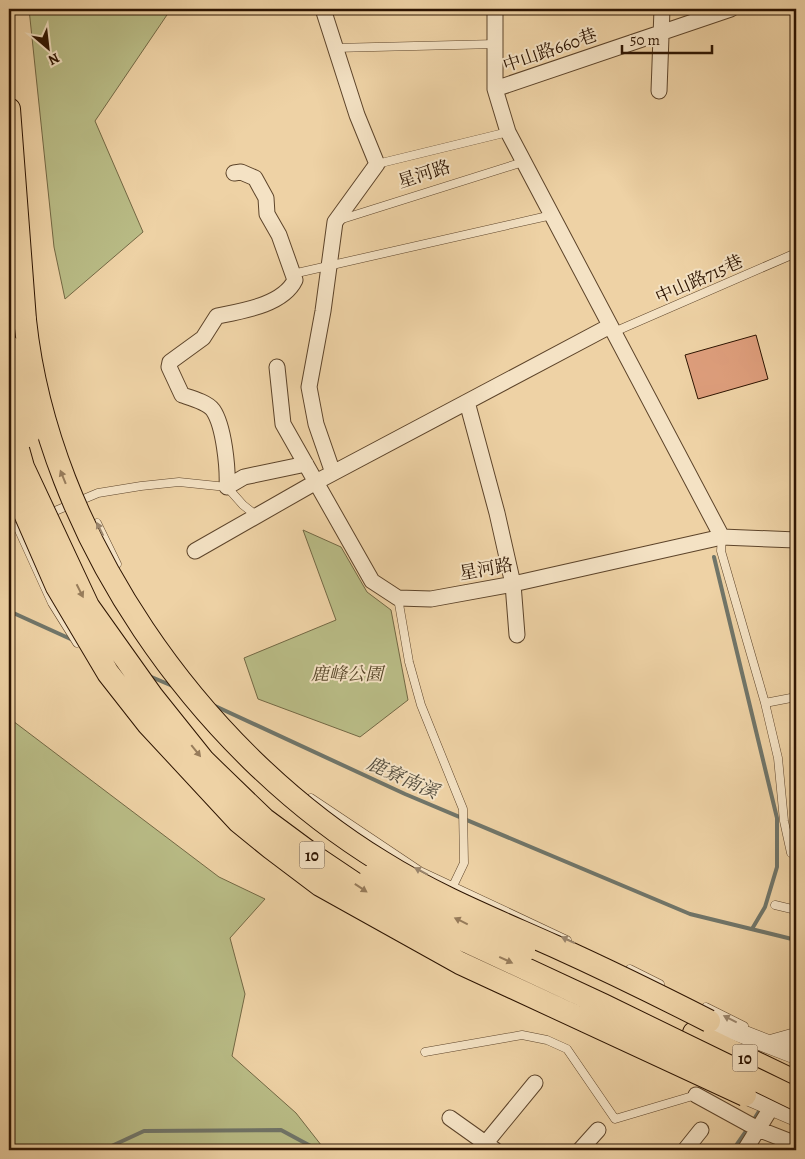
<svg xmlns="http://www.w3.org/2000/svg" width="805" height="1159" font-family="Alegreya,'Noto Serif TC',serif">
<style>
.green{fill:#b9bc86;stroke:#736844}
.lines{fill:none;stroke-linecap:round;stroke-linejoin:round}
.stream{stroke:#707569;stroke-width:4}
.building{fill:#de9e7c;stroke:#2d1401}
.service-casing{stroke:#5d442a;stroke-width:9}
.minor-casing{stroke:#5d442a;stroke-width:17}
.tertiary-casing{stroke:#5d442a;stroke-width:19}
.primary-casing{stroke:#2d1401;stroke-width:24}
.service{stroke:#f4e2c4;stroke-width:8}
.minor{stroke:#f4e2c4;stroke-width:15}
.tertiary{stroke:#f4e2c4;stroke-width:18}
.primary{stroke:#eed2a5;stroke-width:22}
.primary-bridge-casing{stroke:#2d1401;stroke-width:24;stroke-linecap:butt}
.primary-bridge{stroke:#eed2a5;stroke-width:22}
.oneway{fill:#977c5b}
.oneway2{fill:#9a856c}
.labels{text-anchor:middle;stroke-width:4;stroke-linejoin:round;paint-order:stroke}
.shield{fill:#f4e2c4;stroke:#69523c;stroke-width:1}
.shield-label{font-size:16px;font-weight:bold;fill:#2d1401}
.street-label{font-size:18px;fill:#2d1401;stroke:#f4e2c4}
.park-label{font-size:18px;font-style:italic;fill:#574629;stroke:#f4e2c4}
.water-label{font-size:19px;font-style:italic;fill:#544d3e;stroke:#f4e2c4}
</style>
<rect width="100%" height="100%" fill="#eed2a5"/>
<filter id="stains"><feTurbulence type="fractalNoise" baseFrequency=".004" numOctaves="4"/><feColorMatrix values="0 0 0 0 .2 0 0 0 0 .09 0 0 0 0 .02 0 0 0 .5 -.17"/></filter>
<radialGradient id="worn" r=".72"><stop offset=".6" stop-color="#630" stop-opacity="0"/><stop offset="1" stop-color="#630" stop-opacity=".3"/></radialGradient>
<!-- green -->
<path class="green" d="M29,9H171L95,121L143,232L65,299L54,247Z
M303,530L341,547L367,592L391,610L408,700L360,737L258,699L244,658L336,620Z
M9,718L219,877L265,899L230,938L245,994L232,1056L296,1113L325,1150H9Z"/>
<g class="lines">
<!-- stream -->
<path class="stream" d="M714,557L777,818V867L765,907L752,929
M9,611L75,641
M149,676L175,687
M215,706L405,794L690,914L796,940V942
M753,1121L761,1108
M103,1150L144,1131L281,1130L318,1150
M733,1150L749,1127"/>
</g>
<!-- building -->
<path class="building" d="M756,335L768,379L698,399L685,355Z"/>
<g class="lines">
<defs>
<path id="service" d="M334,48L496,44
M377,164L508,132
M339,220L523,162
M295,279L297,273L552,215
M614,332L796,253
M48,514L98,493L141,486L179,482L227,487L243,505L257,516
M26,523L17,526L52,603L77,643
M97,523L117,564
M722,537L721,551L765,703L796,697
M398,598L409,662L421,705L463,809L464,863L453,886
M765,703L778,758L784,821L791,853
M311,798L420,871L567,940
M775,905L796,910
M630,969L660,984
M706,1007L744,1026
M425,1052L522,1035L547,1040L567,1049L615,1119L696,1095"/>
<path id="minor" d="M323,9L357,115L377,164L335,222L323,311L309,387L316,424L333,473
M495,9V89L508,132L722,537
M495,89L731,9
M659,91L662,9
M234,173L241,172L255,178L266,198L267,214L279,235L295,280C283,305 242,311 217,316L203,338L170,362L169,367L182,395C191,398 207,402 213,410C224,426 228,468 227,487L244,477L306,464
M277,367L283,424L372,581L398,598L431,599L513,584L722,537L796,540
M467,402L497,513L513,584L517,635
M195,551L316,482L610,326
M696,1095L758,1129L791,1142
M450,1118L495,1150
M480,1150L535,1083
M580,1150L598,1130
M685,1150L701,1130
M745,1150L771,1108"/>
<path id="tertiary" d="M709,1021L796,1055
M771,1044L796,1037
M745,1095L796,1117"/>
<path id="primary" d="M9,109L25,320
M694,1033L796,1082"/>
</defs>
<!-- service casing -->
<use href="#service" class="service-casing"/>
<!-- minor casing -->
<use href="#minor" class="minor-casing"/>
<!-- tertiary casing -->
<use href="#tertiary" class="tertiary-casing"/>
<!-- primary casing -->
<use href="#primary" class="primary-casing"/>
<!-- service -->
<use href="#service" class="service"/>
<!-- minor -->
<use href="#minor" class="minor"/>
<!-- tertiary -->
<use href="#tertiary" class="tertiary"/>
<!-- primary -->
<use href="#primary" class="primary"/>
<defs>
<path id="primary-bridge" d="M25,320C48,535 199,750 382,862C436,896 496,920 554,946C607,970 658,995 709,1021
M9,347L28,436
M9,417L23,467L88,606L152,696L204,761L264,819L318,859L382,902L603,1005L796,1099
M9,477L57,587L108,673L148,724L239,822L271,848L320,885L460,963L745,1095
M371,876L390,888L524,951"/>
</defs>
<!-- primary-bridge casing -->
<use href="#primary-bridge" class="primary-bridge-casing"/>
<!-- primary-bridge -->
<use href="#primary-bridge" class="primary-bridge"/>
</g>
<!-- one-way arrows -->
<defs><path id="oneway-solid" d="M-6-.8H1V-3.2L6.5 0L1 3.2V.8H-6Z" transform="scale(1.25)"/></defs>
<g class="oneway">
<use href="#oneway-solid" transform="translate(63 477) rotate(-112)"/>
<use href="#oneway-solid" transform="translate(80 591) rotate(63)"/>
<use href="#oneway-solid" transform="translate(196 751) rotate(51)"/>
<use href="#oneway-solid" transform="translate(361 888) rotate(34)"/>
<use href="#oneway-solid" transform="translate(461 921) rotate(-154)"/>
<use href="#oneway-solid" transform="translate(506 960) rotate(25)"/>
</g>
<g class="oneway2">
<use href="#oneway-solid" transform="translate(100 529) rotate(-116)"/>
<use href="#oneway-solid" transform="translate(421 871) rotate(-152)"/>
<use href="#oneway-solid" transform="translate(568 940) rotate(-155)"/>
<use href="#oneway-solid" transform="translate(730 1019) rotate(-153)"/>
</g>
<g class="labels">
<!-- shield labels -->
<g class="shield">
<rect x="299.5" y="841.5" width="25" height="27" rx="4"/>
<rect x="732.5" y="1044.5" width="25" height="27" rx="4"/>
</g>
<g class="shield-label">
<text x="312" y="861">10</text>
<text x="745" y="1064">10</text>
</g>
<!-- street labels -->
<g class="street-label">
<text transform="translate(550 50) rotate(-19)" y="6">中山路660巷</text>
<text transform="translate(424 174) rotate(-18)" y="6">星河路</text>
<text transform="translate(699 279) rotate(-24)" y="6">中山路715巷</text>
<text transform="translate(486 569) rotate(-10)" y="6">星河路</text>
</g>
<!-- park labels -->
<g class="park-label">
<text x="347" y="680">鹿峰公園</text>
</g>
<!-- water labels -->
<g class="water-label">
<text transform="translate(403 777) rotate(24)" y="7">鹿寮南溪</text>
</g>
</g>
<!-- margin -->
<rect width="805" height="1159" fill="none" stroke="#eed2a5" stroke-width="30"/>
<rect x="10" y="10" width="785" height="1139" fill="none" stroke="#2d1401" stroke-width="2.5"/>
<rect x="15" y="15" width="775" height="1129" fill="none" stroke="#2d1401"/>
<!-- north arrow -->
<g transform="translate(48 48) rotate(152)" stroke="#f4e2c4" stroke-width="4" paint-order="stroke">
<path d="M0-4L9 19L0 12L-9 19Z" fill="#2d1401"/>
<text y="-8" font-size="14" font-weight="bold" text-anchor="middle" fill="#2d1401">N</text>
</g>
<!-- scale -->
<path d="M622 45v8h90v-8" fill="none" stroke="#2d1401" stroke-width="2.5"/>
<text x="630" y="45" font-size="15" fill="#2d1401" stroke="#f4e2c4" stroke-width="4" paint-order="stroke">50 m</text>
<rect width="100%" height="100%" filter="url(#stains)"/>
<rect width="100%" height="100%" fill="url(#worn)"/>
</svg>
